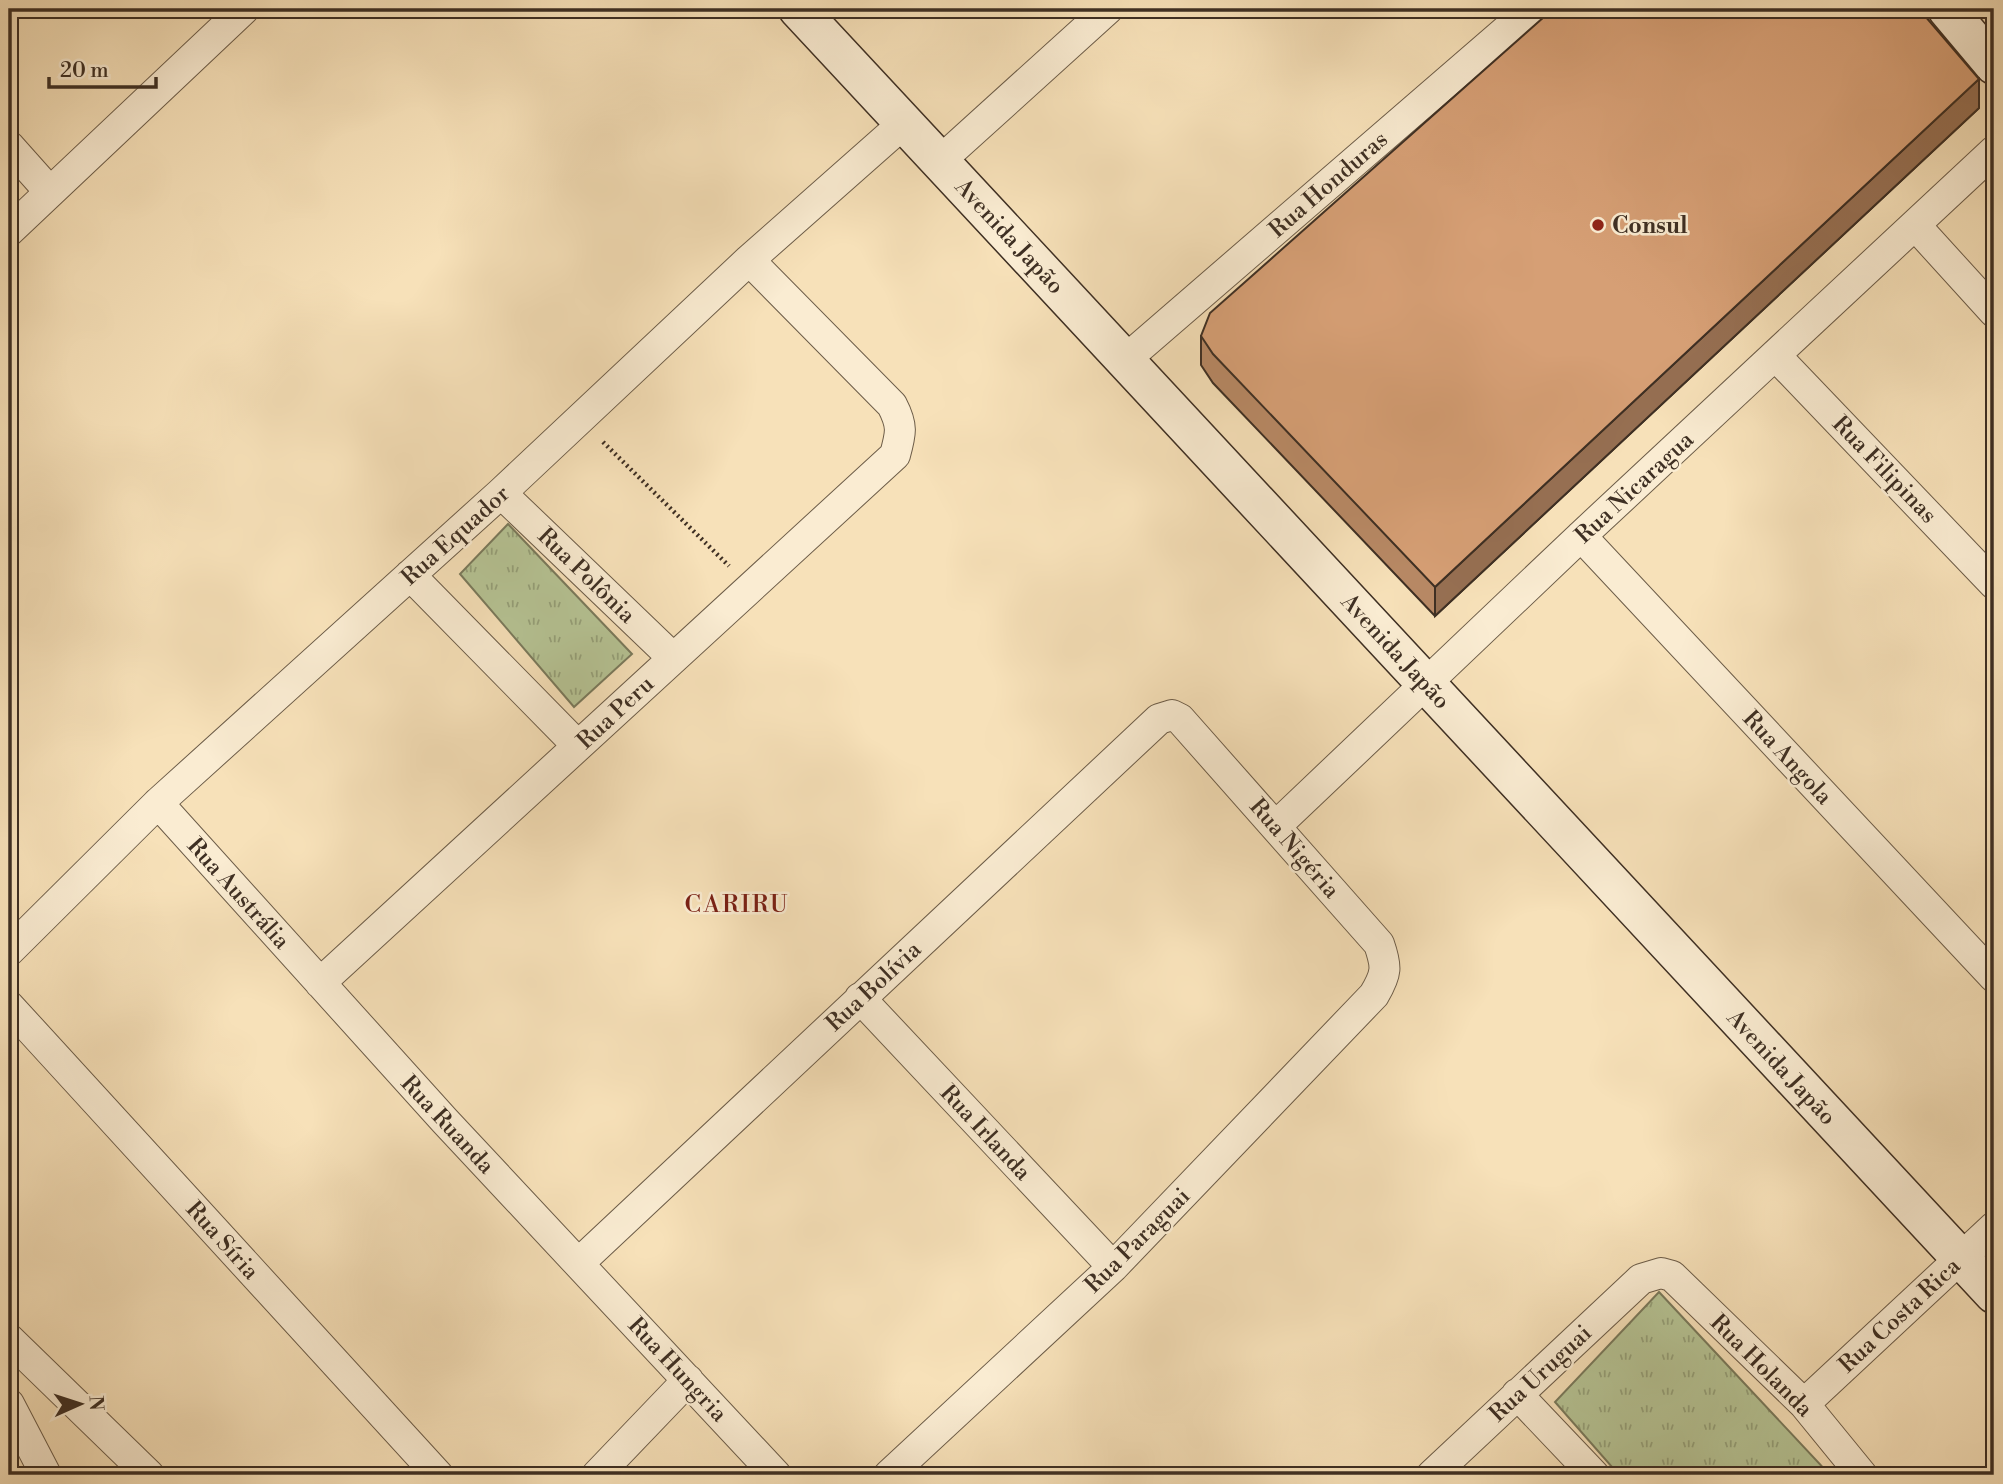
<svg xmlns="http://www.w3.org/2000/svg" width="2003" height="1484" font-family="'Libre Bodoni',serif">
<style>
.grass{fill:url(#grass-tufts);stroke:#7a7a5c;stroke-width:2}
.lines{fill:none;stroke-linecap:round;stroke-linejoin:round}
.street-casing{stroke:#6c5c48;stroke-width:32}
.secondary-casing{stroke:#3e2f23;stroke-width:41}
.path{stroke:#3e2f23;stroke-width:4.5;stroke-dasharray:2 3.5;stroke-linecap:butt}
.street{stroke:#faecd2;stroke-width:30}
.secondary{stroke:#faecd2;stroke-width:38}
.wall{fill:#b88965;stroke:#3e2f23;stroke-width:2}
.shaded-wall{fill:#966f52;stroke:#3e2f23;stroke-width:2}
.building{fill:#d69f75;stroke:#3e2f23;stroke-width:2}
.poi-dot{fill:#8f2418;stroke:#faecd2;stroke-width:2.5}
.labels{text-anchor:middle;stroke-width:5;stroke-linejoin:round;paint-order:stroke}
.street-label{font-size:23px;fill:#3e2f23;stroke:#faecd2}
.poi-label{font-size:23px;font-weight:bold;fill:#3e2f23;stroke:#faecd2;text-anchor:start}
.neighbourhood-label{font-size:24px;letter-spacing:2px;fill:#7a1f14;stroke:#faecd2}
</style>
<defs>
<pattern id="grass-tufts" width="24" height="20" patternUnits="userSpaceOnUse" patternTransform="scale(1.75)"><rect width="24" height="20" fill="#b6c495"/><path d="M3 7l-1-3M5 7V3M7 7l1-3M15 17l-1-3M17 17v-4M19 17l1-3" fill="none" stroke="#95a079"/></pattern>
</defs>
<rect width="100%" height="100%" fill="#f7e1b9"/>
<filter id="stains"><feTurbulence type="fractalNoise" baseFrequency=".00286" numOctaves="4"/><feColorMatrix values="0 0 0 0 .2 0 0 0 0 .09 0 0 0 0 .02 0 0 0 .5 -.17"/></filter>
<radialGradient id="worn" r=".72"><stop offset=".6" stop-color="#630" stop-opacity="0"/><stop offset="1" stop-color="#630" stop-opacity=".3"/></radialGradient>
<!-- grass -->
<path class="grass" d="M508,524L632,654L574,707L460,574Z
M1659,1292L1830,1475H1619L1555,1402Z"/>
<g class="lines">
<defs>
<path id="street" d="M9,146L50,192
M940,161L1108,9
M1915,225L1994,312
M9,231L244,9
M1775,355L1994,584
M1125,360L1531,9
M501,493L673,658
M1581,536L1994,977
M410,575L578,746
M158,803L445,1121L776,1475
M1276,826L1581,536L1994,151
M9,951L158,803L501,493L749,260L904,123
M320,983L895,455C901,433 903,426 892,405L749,260
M860,998L1113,1267
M9,1006L438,1475
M579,1263L1159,719L1172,715L1180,719L1379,944C1387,967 1387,973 1374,995L1113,1267L889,1475
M9,1339L149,1475
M1517,1394L1594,1475
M9,1404L46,1475
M1804,1404L1994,1227
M597,1475L688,1380
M1432,1475L1641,1279L1661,1273L1672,1276L1804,1404L1862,1475"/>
<path id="secondary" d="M798,9L1994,1294
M1947,9L1994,65"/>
</defs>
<!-- street casing -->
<use href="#street" class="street-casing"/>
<!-- secondary casing -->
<use href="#secondary" class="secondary-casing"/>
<!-- path -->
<path class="path" d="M603,442L729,566"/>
<!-- street -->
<use href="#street" class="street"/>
<!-- secondary -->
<use href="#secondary" class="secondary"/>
</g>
<!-- wall -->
<path class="wall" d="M1979,108L1435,616L1213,383L1201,365V336Z"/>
<!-- shaded-wall -->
<path class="shaded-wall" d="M1979,79V108L1435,616V587Z"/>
<!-- building -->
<path class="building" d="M1553,9H1919L1979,79L1435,587L1213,354L1201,336L1210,313Z"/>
<!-- markers -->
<circle class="poi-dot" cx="1598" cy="225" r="7"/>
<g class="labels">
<!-- street labels -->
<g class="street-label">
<text transform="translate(1328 184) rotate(-41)" y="8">Rua Honduras</text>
<text transform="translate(1010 236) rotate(47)" y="8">Avenida Japão</text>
<text transform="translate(1885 469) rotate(46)" y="8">Rua Filipinas</text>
<text transform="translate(1634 487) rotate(-43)" y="8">Rua Nicaragua</text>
<text transform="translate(455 535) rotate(-42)" y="8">Rua Equador</text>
<text transform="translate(587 575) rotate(44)" y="8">Rua Polônia</text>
<text transform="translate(1396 651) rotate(47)" y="8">Avenida Japão</text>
<text transform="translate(615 712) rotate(-43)" y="8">Rua Peru</text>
<text transform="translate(1788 757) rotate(47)" y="8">Rua Angola</text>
<text transform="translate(1295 848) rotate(49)" y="8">Rua Nigéria</text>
<text transform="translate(239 893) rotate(48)" y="8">Rua Austrália</text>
<text transform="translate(873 986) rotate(-43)" y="8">Rua Bolívia</text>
<text transform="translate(1782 1067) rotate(47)" y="8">Avenida Japão</text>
<text transform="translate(448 1124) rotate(47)" y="8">Rua Ruanda</text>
<text transform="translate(986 1132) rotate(47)" y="8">Rua Irlanda</text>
<text transform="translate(223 1240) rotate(48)" y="8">Rua Síria</text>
<text transform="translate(1137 1240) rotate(-45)" y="8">Rua Paraguai</text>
<text transform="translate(1899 1315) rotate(-43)" y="8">Rua Costa Rica</text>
<text transform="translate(1762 1365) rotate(45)" y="8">Rua Holanda</text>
<text transform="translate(678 1369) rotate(47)" y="8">Rua Hungria</text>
<text transform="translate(1540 1373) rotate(-43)" y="8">Rua Uruguai</text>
</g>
<!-- poi labels -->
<g class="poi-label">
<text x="1612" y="233">Consul</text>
</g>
<!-- neighbourhood labels -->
<g class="neighbourhood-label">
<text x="737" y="912">CARIRU</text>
</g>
</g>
<!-- margin -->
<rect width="2003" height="1484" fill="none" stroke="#f7e1b9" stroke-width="35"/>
<rect x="10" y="10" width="1982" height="1463" fill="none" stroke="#3e2f23" stroke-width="3.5"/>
<rect x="18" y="18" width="1968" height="1449" fill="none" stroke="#3e2f23" stroke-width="2"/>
<!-- north arrow -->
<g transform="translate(80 1404) rotate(87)" stroke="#faecd2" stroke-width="5" paint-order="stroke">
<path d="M0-5L12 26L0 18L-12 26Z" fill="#3e2f23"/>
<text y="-10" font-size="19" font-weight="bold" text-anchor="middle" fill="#3e2f23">N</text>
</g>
<!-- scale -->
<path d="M49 77v10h107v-10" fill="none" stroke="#3e2f23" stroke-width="3.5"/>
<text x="60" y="77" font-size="21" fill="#3e2f23" stroke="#faecd2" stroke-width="5" paint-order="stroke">20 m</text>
<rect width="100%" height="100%" filter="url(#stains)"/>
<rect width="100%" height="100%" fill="url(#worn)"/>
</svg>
